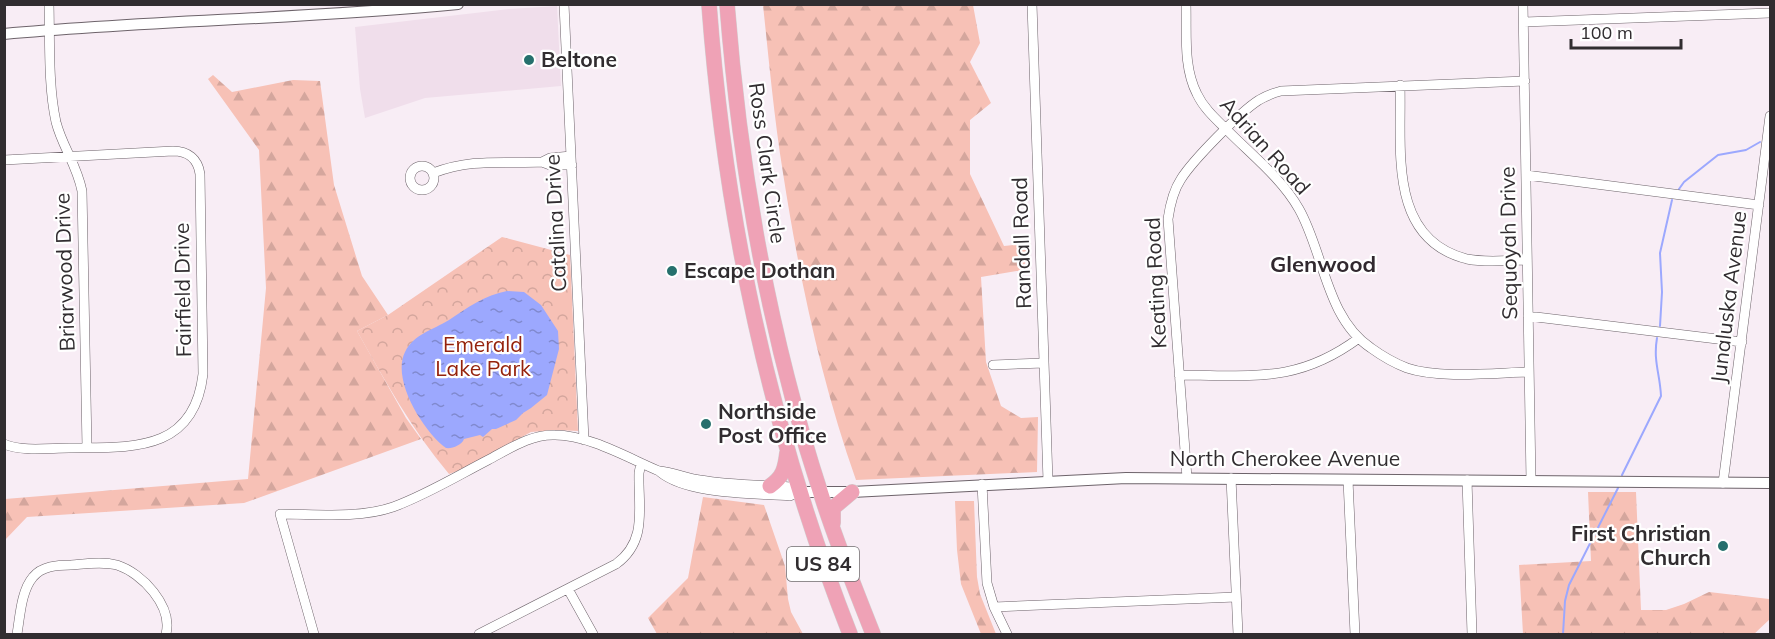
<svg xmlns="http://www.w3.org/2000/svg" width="1775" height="639" font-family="Mulish,sans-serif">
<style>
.built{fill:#f0deeb}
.forest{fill:url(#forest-firs)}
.park{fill:url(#park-crowns)}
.water{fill:url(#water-ripples)}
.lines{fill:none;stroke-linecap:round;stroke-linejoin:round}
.stream{stroke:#9ca8fe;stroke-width:2}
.minor-casing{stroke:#6d636a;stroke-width:10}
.tertiary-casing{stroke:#6d636a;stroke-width:12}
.trunk-casing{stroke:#d2d1d1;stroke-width:16}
.minor{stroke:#fff;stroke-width:9}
.tertiary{stroke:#fff;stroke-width:10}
.trunk{stroke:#efa2b6;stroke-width:15}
.poi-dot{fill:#26706d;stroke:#fff;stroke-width:2}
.labels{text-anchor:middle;stroke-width:4.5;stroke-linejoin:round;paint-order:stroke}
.shield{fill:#fff;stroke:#6f6c6e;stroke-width:1.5}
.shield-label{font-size:20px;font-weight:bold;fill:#312d30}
.poi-label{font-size:21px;font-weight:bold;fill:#312d30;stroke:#fff;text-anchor:start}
.street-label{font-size:21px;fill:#312d30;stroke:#fff}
.park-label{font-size:21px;fill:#95220c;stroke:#fff}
.neighbourhood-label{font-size:22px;font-weight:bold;fill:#31292f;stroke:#fff}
</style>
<defs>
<pattern id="forest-firs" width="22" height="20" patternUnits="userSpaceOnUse" patternTransform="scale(1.5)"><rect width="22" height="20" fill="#f7c1b6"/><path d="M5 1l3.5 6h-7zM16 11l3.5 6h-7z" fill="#d4a69d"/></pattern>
<pattern id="park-crowns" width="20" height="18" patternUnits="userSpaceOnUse" patternTransform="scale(1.5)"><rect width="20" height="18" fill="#f7c1b6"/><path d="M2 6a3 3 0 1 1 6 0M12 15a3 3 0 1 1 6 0" fill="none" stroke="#d4a69d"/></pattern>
<pattern id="water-ripples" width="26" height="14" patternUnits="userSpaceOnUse" patternTransform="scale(1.5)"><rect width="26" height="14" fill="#9ca8fe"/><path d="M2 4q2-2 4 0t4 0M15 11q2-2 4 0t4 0" fill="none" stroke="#8089ce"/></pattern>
</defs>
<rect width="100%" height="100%" fill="#f8edf5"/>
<!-- built -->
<path class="built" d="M557,6L561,86L425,98L365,118L360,89L355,27L509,9Z"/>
<!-- forest -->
<path class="forest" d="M763,5H973L980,43L970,62L991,103L970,120V174L1004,246L1031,243L1023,270L981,277L986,362L1001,406L1021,418L1038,417L1037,472L856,480C821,381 799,276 783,173C774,117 769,61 763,5Z
M213,75L232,92L293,80L320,81L334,185L362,276L388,315L357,331L406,418L421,439L244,503L27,517L5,540V499L248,479L266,288L259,150L208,79Z
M1588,492H1636L1641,610H1666L1684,604L1709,592L1769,599L1770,619L1754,634H1523L1519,565L1591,561Z
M703,497L764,505L785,566L788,599L791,612L803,634H657L648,618L688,578Z
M955,501H974L977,577L980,594L996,634H981L961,584L957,550Z"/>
<!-- park -->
<path class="park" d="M502,237L570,255L578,431L557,430L531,432L463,469L449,474C412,430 385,381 357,331L388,315Z"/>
<!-- water -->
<path class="water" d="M507,291L524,292L541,305L558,331L559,349L547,395L531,408L523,413L516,420L496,429H492L483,437L480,435L464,439C462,445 452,449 446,448C424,432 391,380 405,352C414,334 433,330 449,320C467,308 485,295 507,291Z"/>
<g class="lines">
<!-- stream -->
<path class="stream" d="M1679,189L1684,182L1718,155L1746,150L1760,142
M1660,326L1662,292L1660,253L1672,200
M1622,475L1661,396C1660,374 1653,361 1657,338
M1563,634L1565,601L1569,585L1618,488"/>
<defs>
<path id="minor" d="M49,4C50,41 48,86 56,122C62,146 77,165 82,191L87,447
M564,4L584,440
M1032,4L1048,481
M1186,4C1187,34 1183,67 1197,94C1204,109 1217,120 1229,132C1253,156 1282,179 1299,209C1324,253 1326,318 1371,348C1382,356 1394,363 1407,368C1439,379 1494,373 1529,372
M1523,4L1531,481
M1524,22L1770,13
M1400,85C1402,148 1387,239 1467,259C1486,263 1508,260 1527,260
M4,160L173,151C188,151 198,159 200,174L203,374C194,453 131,447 69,448C49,448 23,452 4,444
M542,162L550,158L571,156
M410 178a12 12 0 1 1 24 0a12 12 0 1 1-24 0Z
M433,173C474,158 501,164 542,162L550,165H572
M1526,175L1759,205
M1528,316L1742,342
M993,365L1044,363
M1179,375C1252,375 1297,384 1359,338
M660,472C688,495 753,493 790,496L799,492
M1187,478L1168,219C1170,205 1173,191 1181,179C1193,160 1240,112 1259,100C1266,96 1273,93 1281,91L1525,81
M1231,478L1238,634
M1348,480L1355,634
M1467,480L1472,634
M1723,483L1770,116
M982,484L987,583L994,607L1007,634
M568,589L593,634
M994,607L1236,597
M17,634C20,617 21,591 33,577C42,566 57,565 71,565C85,564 102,561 117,565C142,573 173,606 166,634
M314,634L280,514C316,514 358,519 393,507C426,495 457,476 488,460C509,449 531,434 555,435C589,435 628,458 659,471C673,472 686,478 700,480C729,485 760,485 790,487L799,492
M479,634L616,564C648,541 638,507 639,473L641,463"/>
<path id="tertiary" d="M4,34C155,20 307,19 458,4
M799,492H852L1126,478L1770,483"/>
<path id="trunk" d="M709,4C725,220 771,433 850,634
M727,4C740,171 769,335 821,494C836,542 855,588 873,634
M770,486C783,477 785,469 787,453
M833,523V508L852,492"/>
</defs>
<!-- minor casing -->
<use href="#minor" class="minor-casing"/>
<!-- tertiary casing -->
<use href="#tertiary" class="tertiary-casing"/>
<!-- trunk casing -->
<use href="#trunk" class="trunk-casing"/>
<!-- minor -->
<use href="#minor" class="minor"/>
<!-- tertiary -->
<use href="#tertiary" class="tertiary"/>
<!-- trunk -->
<use href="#trunk" class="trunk"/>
</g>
<!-- markers -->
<g class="poi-dot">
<circle cx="529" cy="60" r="6"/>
<circle cx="672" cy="271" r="6"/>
<circle cx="706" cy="424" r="6"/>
<circle cx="1723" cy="546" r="6"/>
</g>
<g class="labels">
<!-- shield labels -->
<rect class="shield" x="787" y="547" width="72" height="34" rx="4.5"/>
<g class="shield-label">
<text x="823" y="571">US 84</text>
</g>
<!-- poi labels -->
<g class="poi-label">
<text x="541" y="67">Beltone</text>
<text x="684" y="278">Escape Dothan</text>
<text x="718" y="419">Northside<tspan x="718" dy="24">Post Office</tspan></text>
<text x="1711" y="541" text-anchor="end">First Christian<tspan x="1711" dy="24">Church</tspan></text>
</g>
<!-- street labels -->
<g class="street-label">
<text transform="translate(1265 146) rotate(48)" y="7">Adrian Road</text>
<text transform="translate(767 163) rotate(82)" y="7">Ross Clark Circle</text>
<text transform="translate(556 223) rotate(-93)" y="7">Catalina Drive</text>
<text transform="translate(1022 243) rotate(-92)" y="7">Randall Road</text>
<text transform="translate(1509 243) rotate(-91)" y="7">Sequoyah Drive</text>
<text transform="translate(65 272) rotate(-92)" y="7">Briarwood Drive</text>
<text transform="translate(1156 283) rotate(-93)" y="7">Keating Road</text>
<text transform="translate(183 290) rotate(-91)" y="7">Fairfield Drive</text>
<text transform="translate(1729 297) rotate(-83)" y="7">Junaluska Avenue</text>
<text x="1285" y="466">North Cherokee Avenue</text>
</g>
<!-- park labels -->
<g class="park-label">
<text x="483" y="352">Emerald<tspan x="483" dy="24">Lake Park</tspan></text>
</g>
<!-- neighbourhood labels -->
<g class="neighbourhood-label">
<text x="1323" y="272">Glenwood</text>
</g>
</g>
<!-- border -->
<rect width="1775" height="639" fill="none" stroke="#312d30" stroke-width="12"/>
<!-- scale -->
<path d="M1571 39v9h110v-9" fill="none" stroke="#312d30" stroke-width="3"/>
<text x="1580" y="39" font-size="18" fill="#312d30" stroke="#ffffff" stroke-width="4.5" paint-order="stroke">100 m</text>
</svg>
